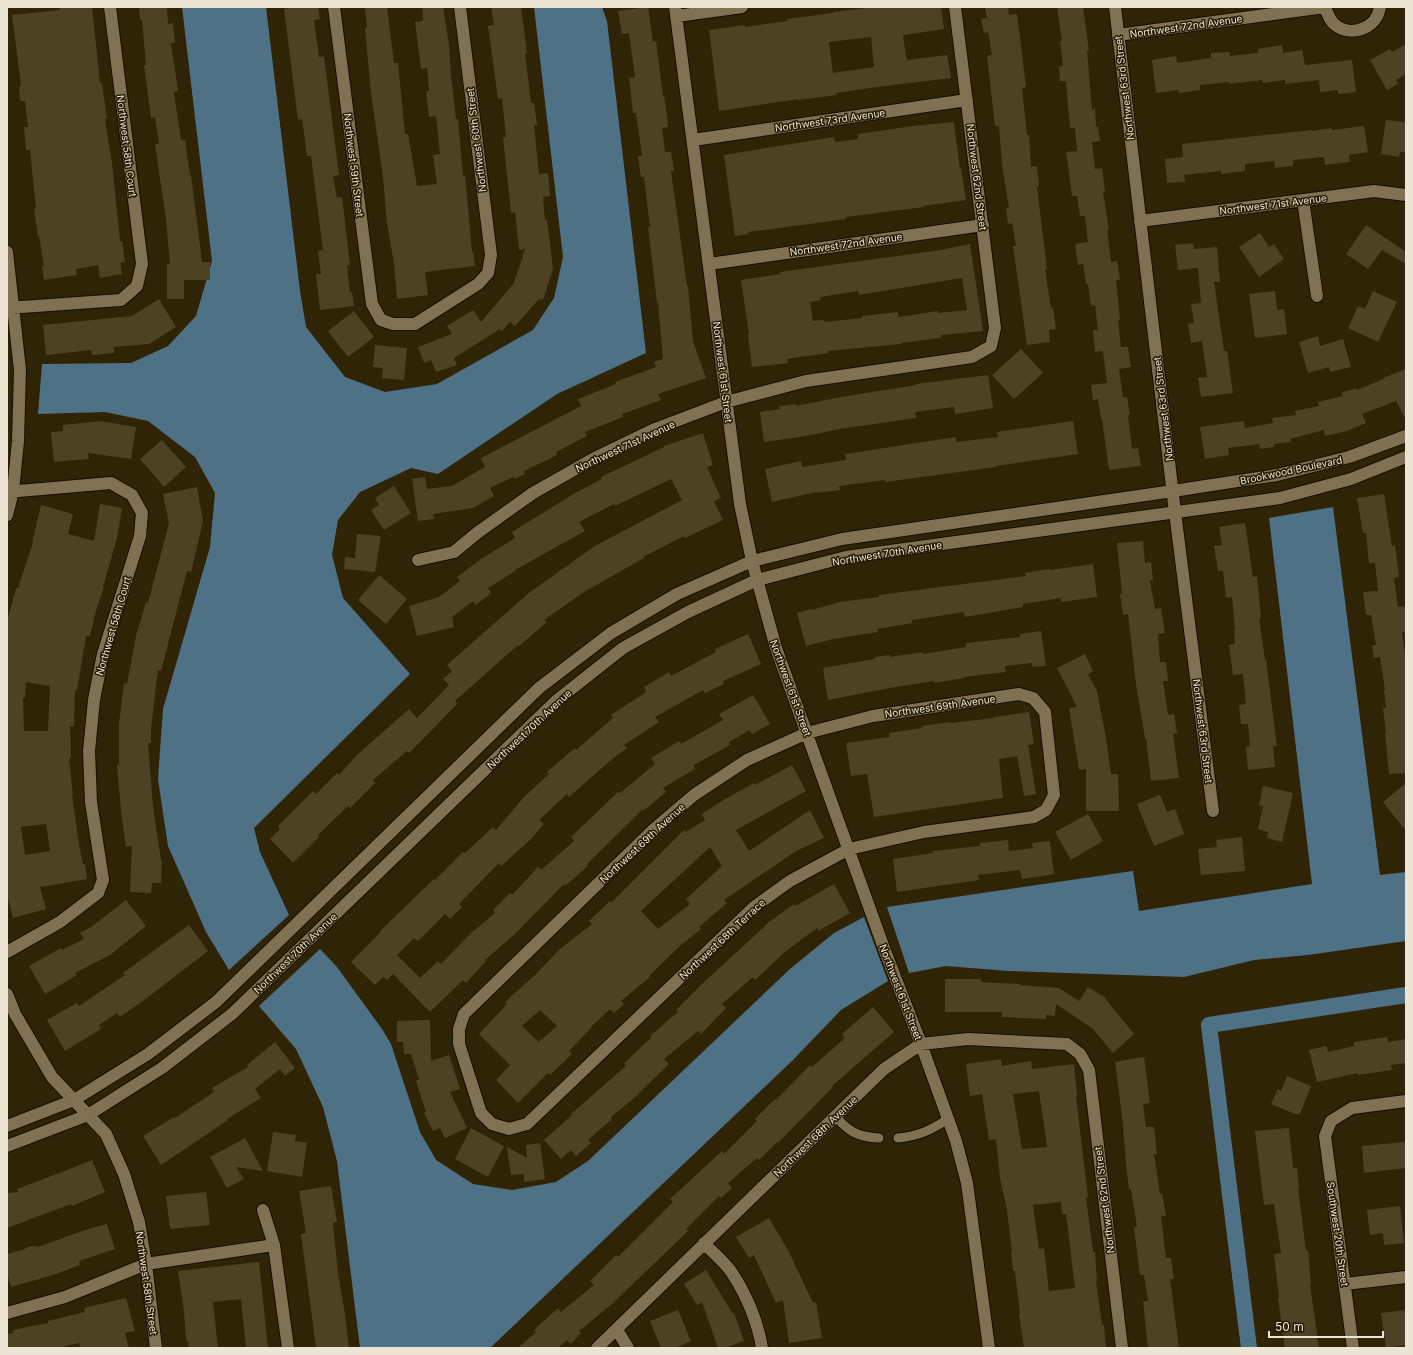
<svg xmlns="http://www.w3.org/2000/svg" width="1413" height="1355" font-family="Inter,sans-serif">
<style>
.water{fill:#4f7186}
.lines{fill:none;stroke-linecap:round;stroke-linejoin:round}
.canal{stroke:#4f7186;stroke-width:16}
.building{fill:#4e4224;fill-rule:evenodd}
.service-casing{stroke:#160e00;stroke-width:11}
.minor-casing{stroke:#160e00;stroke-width:14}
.tertiary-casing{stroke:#160e00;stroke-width:14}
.service{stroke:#7f7152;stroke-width:9}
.minor{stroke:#7f7152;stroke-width:12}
.tertiary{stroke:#7f7152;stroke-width:12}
.labels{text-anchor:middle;stroke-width:3;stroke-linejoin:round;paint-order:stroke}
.street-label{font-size:10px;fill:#ede5d4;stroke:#261b00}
</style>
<rect width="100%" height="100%" fill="#302406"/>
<!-- water -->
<path class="water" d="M182,7H266L300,291L306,327L345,377L385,392L437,384L533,330L554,298L563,257L534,7H602L607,21L646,353L557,394L438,474L411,468L360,492L338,520L332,555L343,598L410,674L254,828L260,852L289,915L229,970L206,932L168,846L158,779L163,709L210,547L215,493L195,457L148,421L105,412L38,414L42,364L131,363L168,346L196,316L212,261Z
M1333,507L1380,875L1406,872V941L1308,955L1254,960L1184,977L1008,971L946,966L909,973L887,907L1133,871L1139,911L1312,884L1269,518Z
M864,917L888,981L841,1010L792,1061L490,1348H360L337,1161L323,1107L296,1049L259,1006L320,949L337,967L382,1029L391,1044L420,1132L436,1160L473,1184L512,1190L556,1182L588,1161L790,969L834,933Z"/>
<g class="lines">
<!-- canal -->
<path class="canal" d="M1249,1348L1209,1025L1406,995"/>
</g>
<!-- building -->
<path class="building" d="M59,7H92L100,83H102L107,119H105L112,163L120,241H122L125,262L120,263L122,274L100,278L98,265L76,269L77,275L44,280L42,266H44L39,236H38L34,209L36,208L30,150H26L24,127H28L25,101H20L19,87L21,86L12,15L60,10Z
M139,7H167L168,24L173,23L175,43H171L178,91L174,92L181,140H185L190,175H191L202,262H210V280H184V299H167V264H170L166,220L155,144H159L155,117L151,118L144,65H146L142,20H140Z
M298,7H318L320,19L314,20L319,57L324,56L339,175L333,176L337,198L342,197L350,265L347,266L350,293L352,292L354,306L320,310L316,274H321L318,251L323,250L311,156H307L302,119L298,120L284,9Z
M365,7H387L394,63H398L405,134H408L417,186L437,184L433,155L440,154L436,116L429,117L426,91H429L427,68L421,69L415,22L423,21L422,7H443L449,45L451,76L456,119H458L463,176L465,175L472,252H473L475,266L425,272L428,295L397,299L394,263L387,224L383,177L371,93L365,29L367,28Z
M491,7H521L527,53L525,54L531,103H534L537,125H534L539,174L548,173L550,196L543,197L545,220L547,219L553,269L543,300L539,299L515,326L510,322L502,331L500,329L454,358L457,365L436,372L431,360L424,363L418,347L452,334L447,326L473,310L481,322L514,283L525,249L519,250L515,212L511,213L503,137H506L502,98L498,99L488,26L494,25Z
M648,7L653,42L656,41L663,96H664L667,115L668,127L662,128L665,152H671L674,171H671L687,286H688L693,341L706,378L658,394L661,400L622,414L623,417L585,432L587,436L556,452L557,455L524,471L525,474L514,479L513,477L490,488L494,496L473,508L433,514L434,519L418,521L412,479L425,477L427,489L452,486L485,467L481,458L581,406L578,399L616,384L615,382L656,367L654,362L663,359L658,303H657L651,252L648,227H650L644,177H641L638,156H642L636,113H633L629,78L635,77L629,33L622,34L618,11Z
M875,7H941L944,29L904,35L903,37L907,60L947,55L951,78L877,87L836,93L837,95L798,100V99L719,111L709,30L745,25V27L787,21V19L833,13V12ZM871,37L874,67L833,73L829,42Z
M985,7H1008L1009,15L1017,14L1026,87L1022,88L1027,135H1029L1031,167L1037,166L1039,186L1037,187L1047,269H1045L1051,308L1053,307L1056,329L1049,330L1050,342L1027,345L1013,246H1016L1012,223L1008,224L1006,208H1009L1002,164L999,126H995L987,56L992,55L988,32L984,33L981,19L987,18Z
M1057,7H1083L1089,51H1087L1092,110L1095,109L1096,127L1098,126L1100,141L1092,142L1095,169L1102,168L1105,192H1103L1109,230H1107L1111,262L1117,261L1120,280H1116L1120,320H1118L1121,347H1128L1131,367L1119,369L1123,397H1127L1130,415H1128L1132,449L1138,448L1141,466L1109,470L1102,419H1101L1098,399L1093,400L1091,385L1107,383L1103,351L1095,352L1093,330H1098L1095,305L1091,306L1088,284H1086L1083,264L1078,265L1075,244L1088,242L1085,216H1080L1077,196H1072L1066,152L1077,151L1075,128H1070L1066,81H1060L1059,66H1063L1060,41H1062Z
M1406,44V74L1396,80L1398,84L1387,90L1370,60L1390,49L1392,52Z
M1282,45L1283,53L1302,50L1305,65L1352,60L1356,92L1338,94V90L1320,92L1319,80L1285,84V80L1263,83L1262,80L1229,84V82L1200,85V90L1179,93L1178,90L1156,93L1152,60L1176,56L1177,63L1211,58V53L1229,52L1230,56L1258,53V49Z
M1386,120L1406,122V152H1400L1399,157L1381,154Z
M954,122L960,169L961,168L966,200L923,206L924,207L846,217V219L748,232L749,234L735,236L724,155L834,137L835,142L858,139V134L913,126Z
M1364,126L1368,152L1349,155L1350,162L1325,165L1324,157L1293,160V166L1275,168L1274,161L1245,164V171L1221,174V171L1184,175L1185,182L1167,183L1165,159L1183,157L1182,144L1312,130V131L1331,128L1332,130Z
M1366,225L1406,252V264L1382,250L1368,269L1346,254Z
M1260,233L1269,247L1274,244L1284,259L1259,277L1239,247Z
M1193,243L1194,249L1217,247L1220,282H1214L1224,351H1227L1233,393L1201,397L1198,378L1207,377L1202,341L1191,343L1188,324L1194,323L1191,304L1201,303L1198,268L1178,270L1175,245Z
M970,244L983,331L941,335V338L901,343V344L828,351V353L787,359L788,363L752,367L748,335L749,334L741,280L781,274L780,272L941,250ZM962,278L967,310L938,313V311L898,317V312L862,316V318L825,322L823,320L813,321L810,302L821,300L820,297L858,291L859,295Z
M1275,291L1277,310L1284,309L1287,334L1255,338L1249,294Z
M1373,291L1397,302L1378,342L1348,328L1358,306L1365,309Z
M159,299L176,327L149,344L114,347V353L92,355L91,350L46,355L43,325L132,316Z
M354,311L374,337L348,357L328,331Z
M1318,336L1320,346L1343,339L1351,367L1330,372L1329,367L1308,373L1299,342Z
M375,345L407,348L404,380L382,378L383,368L373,367Z
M1021,349L1043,373L1014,399L992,375Z
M1406,369V420L1396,401L1362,414L1366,423L1347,431L1325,436L1324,430L1290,439L1291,442L1274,444V447L1260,449L1259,444L1228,448L1229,455L1205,459L1200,427L1244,421L1245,428L1273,423L1272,418L1296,415L1295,411L1319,406L1318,402L1343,396L1341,393L1356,388L1357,390L1384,379L1383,378Z
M988,375L993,408L955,414L954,407L915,412L916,418L840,429L800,437L764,442L760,412L780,409L779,406L796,404V406L841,397L916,385V384Z
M101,421L136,427L131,459L88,453L89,459L54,462L51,432L63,431V425Z
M1073,421L1078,454L996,466V467L885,482V480L839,486L840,490L816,493V492L772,502L765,469L801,461L802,467L846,460L845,454L956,437V442L998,437L997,432Z
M703,433L713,465L707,467L721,498L714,501L723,520L685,538L684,536L643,557L644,558L584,592L544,620L547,622L519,646L518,645L455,701L457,704L430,732L409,753L407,751L373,780L375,783L350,808L348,806L318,835L319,837L293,863L270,839L280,829L278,826L313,791L316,794L337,773L339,775L357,755L409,709L417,718L449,685L443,679L452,671L447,665L530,592L595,546L682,500L671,479L615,506L614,504L579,522L585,531L515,570V571L488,588L491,593L476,605L473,601L452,617L454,627L417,636L409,606L439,597L460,581L457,577L481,559L515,538L512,532L575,493L602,479L601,477L664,447V446Z
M162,440L186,467L164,487L140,459Z
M394,486L411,513L384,530L371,510L379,505L375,498Z
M197,487L203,521L191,572L187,571L161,671L158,670L151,728V743H148L153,806L161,860L162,861L161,883H152L151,893L130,892L132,846L126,847L121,811L117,765H119V724L124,683L127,684L136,636L146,602L148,603L169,523L163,494Z
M1384,494L1392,546L1395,545L1399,577L1394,578L1398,607L1406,606V632H1402L1406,662V773L1389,774L1385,733H1386L1383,708H1386L1384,690H1385L1380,657L1374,658L1372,645H1376L1371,615H1366L1363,592L1378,591L1375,563H1369L1366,533H1363L1357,498Z
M100,504L122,508L117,538L103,587H104L95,614L90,636H86L77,690H75L74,726H70L71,758H69L73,795H72L78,838L83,865L85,864L87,879L40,887L46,909L13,918L7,894V622L16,588H18L33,543H32L41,505L73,514L68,534L94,541ZM26,682L50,686L48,731H24L23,698H25ZM46,824L50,851L25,855L21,827Z
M1245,523L1253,577L1257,576L1261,618H1259L1265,660H1266L1277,746H1273L1275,767L1248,770L1246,747L1250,746L1248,724H1241L1239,705L1246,704L1243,674L1233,675L1229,645L1235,644L1234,630H1235L1232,597L1226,598L1223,571H1218L1214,546L1222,545L1219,527Z
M357,534L381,536L375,572L344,569L345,557L355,558Z
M1143,541L1145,563L1151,562L1153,580L1150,581L1155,609L1161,608L1165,633L1158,634L1160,662H1166L1168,681H1163L1168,715L1174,714L1177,733L1173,734L1179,778L1151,781L1146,738H1145L1136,684L1128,614L1123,615L1120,594H1122L1117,543Z
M1093,564L1097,597L1061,602V598L1023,604V607L965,617L964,612L912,620V623L877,629L878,632L833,639L806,646L797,613L811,609L812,610L840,602L879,597V595L1026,576L1025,573L1049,569L1050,570Z
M379,575L407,599L386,624L358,600Z
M1041,631L1046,666L1032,667V663L1005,666L1006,672L964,677V678L934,683V681L895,687L828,700L823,668L875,659V657L890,655V657L923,652V654L966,647V643L1020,637V634Z
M748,634L761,664L723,681L724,684L705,693L703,690L655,717L659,722L624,745L627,748L611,760L569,797L567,794L539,820L544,824L530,840L501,866L499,863L459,904L462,907L450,919L445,914L418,941L414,938L397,955L420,978L438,961L441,964L470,934L495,913L493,910L510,893L512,895L538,867L541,870L574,841L571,837L618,792L620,793L655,764L651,758L679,741L681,744L723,720L719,714L753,695L770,724L752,734L750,730L729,742L730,745L694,765L695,769L663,788L666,792L643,811L642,810L587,864L588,866L565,886L564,884L516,933L485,960L486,961L466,983L463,980L430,1012L393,974L387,980L383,977L375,985L351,962L381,932L380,931L434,879L435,880L463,852L465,853L493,827L496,830L524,797L549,774L547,772L575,748L576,750L613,718L611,715L646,692L644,687L669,672L671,676L716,652L715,649Z
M1085,654L1093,671L1088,674L1097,691L1106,738L1111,774H1118L1119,811H1086V769L1079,770L1069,708L1077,707L1057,668Z
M1029,712L1034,744L1028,745L1036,794L1024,796L1017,756L999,759L1003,798L874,817L867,774L851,776L846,743L890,737L889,733L922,728V726L950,722V723L994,718V717Z
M792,765L806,791L736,830L749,851L810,810L824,838L796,851L724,900L727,903L699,927L701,929L681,945L649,976L650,977L621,1001L624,1004L614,1013L610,1009L591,1027V1028L569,1051L572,1054L550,1075L548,1073L518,1103L496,1080L510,1065L479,1034L507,1004L505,1002L535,975L560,949L592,924L589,921L610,901L611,903L684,830L686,832L705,820L702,814L725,799L754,783L755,785ZM710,847L722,866L686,899L690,904L658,929L641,911ZM540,1010L557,1026L539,1042L522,1026Z
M1406,783V831L1383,802Z
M1263,786L1293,793L1282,842L1267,838L1268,832L1258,829L1263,806L1259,805Z
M1160,795L1167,812L1175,809L1184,834L1154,846L1137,804Z
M1088,814L1103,841L1071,860L1055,832Z
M1242,837L1245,871L1201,875L1198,849L1217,847L1216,840Z
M1008,840L1009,851L1033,848L1032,843L1050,841L1054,874L1022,879L1020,870L978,875L979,880L897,892L893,859L933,853V851L980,846V843Z
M834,884L850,913L818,931L817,928L786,951L755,980L753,977L722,1004L726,1008L701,1034L698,1031L664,1059L669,1064L639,1093V1094L611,1117L612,1119L588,1140L591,1143L576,1156L571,1150L561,1159L544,1140L572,1115L571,1114L626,1066L624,1063L652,1037L650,1036L678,1012L676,1010L703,983L765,926V925L794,904L795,906Z
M126,900L146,926L110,955L75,973L77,975L45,994L29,966L61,948L62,950L84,939L80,933L91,927Z
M189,925L208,951L143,1001L120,1017L117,1013L99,1025L101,1029L65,1051L47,1020L77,1003L79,1006L125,975L123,973Z
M945,979H981V982L1020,984L1019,985L1059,988L1079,1001L1088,987L1104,997L1134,1034L1113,1053L1093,1029L1056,1004L1055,1016L1046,1015V1019L1002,1017V1012H945Z
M873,1007L894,1032L832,1086L833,1087L778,1143L777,1142L759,1160L757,1158L728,1183L732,1188L721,1198L719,1196L686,1229L688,1231L612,1304L579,1331L581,1333L571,1344L567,1340L558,1348H518L536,1332L534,1330L558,1308L561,1312L594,1285L590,1281L616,1255L618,1257L673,1202L670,1199L722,1151L724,1154L757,1121L755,1119L775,1099L776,1100L810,1065L812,1067L845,1038L842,1034Z
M430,1020L431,1061L449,1055L460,1089L450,1092L467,1128L445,1138L440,1128L433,1131L424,1113L426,1112L416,1081L419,1079L411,1054H404L403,1042H397V1021Z
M1387,1037L1388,1042L1406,1039V1063L1391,1065L1392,1070L1358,1075V1073L1317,1082L1309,1050L1326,1046L1328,1052L1354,1046V1042Z
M275,1042L295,1068L285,1076L280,1069L255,1089L261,1098L227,1119L228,1120L161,1165L143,1136L174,1117L175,1118L214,1092L212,1088L248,1067L247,1065Z
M1144,1057L1150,1103L1143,1104L1146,1127H1154L1157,1154H1154L1160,1194H1162L1166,1216H1161L1166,1258H1171L1174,1279H1170L1179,1348H1148L1143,1301H1148L1144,1275H1140L1134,1227H1137L1131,1189H1129L1126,1165L1123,1124L1115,1062Z
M1001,1059L1002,1066L1031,1061L1032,1069L1074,1064L1077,1096H1076L1088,1197L1086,1198L1093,1252H1095L1097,1281H1096L1102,1325H1104L1106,1348H1024L1019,1314H1020L1015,1271H1013L1011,1252L1012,1251L1007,1210L1000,1178L996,1139L989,1140L982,1094L970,1096L966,1064ZM1039,1091L1047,1147L1022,1149L1013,1094ZM1061,1202L1062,1214H1066L1075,1288L1049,1291L1044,1248L1039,1249L1033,1205Z
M1287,1076L1311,1086L1300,1114H1295L1271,1104L1278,1089L1281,1091Z
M471,1128L504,1146L488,1177L455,1159Z
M1289,1128L1293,1168H1297L1299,1188H1298L1306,1251L1308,1250L1311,1284H1310L1319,1348H1285L1278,1298L1279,1297L1274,1254L1281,1253L1274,1204L1264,1205L1255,1131Z
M273,1132L296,1135L295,1141L307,1143L302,1177L267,1171Z
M245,1138L263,1171L236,1167L244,1179L227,1188L210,1157Z
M1406,1142V1168L1364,1173L1362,1146Z
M540,1143L545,1179L524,1182V1174L511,1175L507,1147L527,1158L526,1145Z
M92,1160L105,1192L72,1206L71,1204L7,1228V1193L18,1192L17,1189L62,1172Z
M331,1186L337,1222L333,1223L338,1274L345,1314L349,1348H316L301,1234L306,1233L299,1191Z
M206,1192L210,1225L170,1229L166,1196Z
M1400,1206L1404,1243L1384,1245L1383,1233L1370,1235L1367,1210Z
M769,1218L789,1252L813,1303L816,1302L822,1338L789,1343L783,1300L776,1303L754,1255L749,1258L736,1237Z
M107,1224L115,1249L79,1261L80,1265L53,1275L11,1287L7,1273V1254L25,1249V1248L32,1246H37L38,1247L85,1230Z
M259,1262L268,1348H246L241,1299L213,1302L218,1348H189L188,1341H186L184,1311L178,1271Z
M706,1270L733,1314L734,1313L744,1341L725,1348H718L702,1302L697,1305L684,1284Z
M126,1298L135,1331L125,1333L129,1348H80L79,1343L57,1348H7V1334L14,1333L13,1330L48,1323V1321L85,1312L84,1308Z
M678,1310L691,1341L675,1348H661L650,1321Z
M1406,1310V1345L1386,1348L1381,1313Z"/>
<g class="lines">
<defs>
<path id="service" d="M835,1116C849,1132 858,1137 879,1138
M898,1138C919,1136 931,1130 948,1119"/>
<path id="minor" d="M334,7L372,304L381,320L393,324H415L478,284L488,273L491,255L460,7
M675,7L740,504L752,561L776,648L885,951L921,1044L956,1141L967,1183L989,1348
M1115,7L1175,512L1213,811
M1325,7C1327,13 1329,19 1334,24C1350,38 1377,29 1380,7
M677,16L742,7
M1118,35L1325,7
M693,140L967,100
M1303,200L1317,296
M1140,221L1374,191L1406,195
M7,252L20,370L18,441L13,491L7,515
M709,264L983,225
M7,308L121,300L137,286L142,264L110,7
M7,492L111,483L132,495L142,513L140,536L103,654L94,700L89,751L91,802L103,880L98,893L60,922L7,952
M418,560L454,552L477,533L533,493L593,459L655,429L726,402L806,381L972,357L991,346L995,328L955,7
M1019,694L1033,698L1045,712L1054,795L1046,810L1034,817L924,832L849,849L790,881L754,907L527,1124L509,1129L492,1124L481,1113L459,1044V1029L464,1014L653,830L694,795L747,760L807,733L873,716Z
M7,994L15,1014L52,1077L106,1134L124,1174L139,1222L146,1264L156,1348
M263,1210L274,1245L288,1348
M704,1243C713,1253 725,1262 732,1273C746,1294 758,1322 762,1348
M1345,1284L1406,1277
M7,1313L65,1297L146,1264L274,1245
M617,1330L628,1348
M597,1348L884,1069L921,1044L968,1039L1067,1044L1080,1054L1089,1070L1122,1348
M1353,1348L1325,1136L1331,1121L1352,1108L1406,1101"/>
<path id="tertiary" d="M7,1126L74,1100L148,1054L216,1002L539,688L611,633L677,594L752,561L842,539L1173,491L1277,475L1349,457L1406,436
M7,1146L88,1115L162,1068L232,1014L556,701L623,648L688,612L757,580L846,557L1280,498L1351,479L1406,457"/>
</defs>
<!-- service casing -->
<use href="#service" class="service-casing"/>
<!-- minor casing -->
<use href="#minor" class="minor-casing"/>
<!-- tertiary casing -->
<use href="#tertiary" class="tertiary-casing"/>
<!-- service -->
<use href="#service" class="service"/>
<!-- minor -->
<use href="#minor" class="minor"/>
<!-- tertiary -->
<use href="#tertiary" class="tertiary"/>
</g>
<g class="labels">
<!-- street labels -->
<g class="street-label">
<text transform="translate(1186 26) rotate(-8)" y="4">Northwest 72nd Avenue</text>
<text transform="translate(1124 88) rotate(-97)" y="4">Northwest 63rd Street</text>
<text transform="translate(830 120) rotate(-8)" y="4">Northwest 73rd Avenue</text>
<text transform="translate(476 140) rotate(-97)" y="4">Northwest 60th Street</text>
<text transform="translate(127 146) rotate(83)" y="4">Northwest 58th Court</text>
<text transform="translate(354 165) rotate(83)" y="4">Northwest 59th Street</text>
<text transform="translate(977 177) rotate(83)" y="4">Northwest 62nd Street</text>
<text transform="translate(1273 204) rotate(-7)" y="4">Northwest 71st Avenue</text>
<text transform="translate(846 244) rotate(-8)" y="4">Northwest 72nd Avenue</text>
<text transform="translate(723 372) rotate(83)" y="4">Northwest 61st Street</text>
<text transform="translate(1163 409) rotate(-97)" y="4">Northwest 63rd Street</text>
<text transform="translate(625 446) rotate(-25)" y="4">Northwest 71st Avenue</text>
<text transform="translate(1291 470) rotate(-12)" y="4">Brookwood Boulevard</text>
<text transform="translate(887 553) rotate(-9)" y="4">Northwest 70th Avenue</text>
<text transform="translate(113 626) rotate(-74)" y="4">Northwest 58th Court</text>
<text transform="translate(791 688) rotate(70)" y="4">Northwest 61st Street</text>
<text transform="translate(940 706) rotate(-8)" y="4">Northwest 69th Avenue</text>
<text transform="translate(529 729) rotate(-43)" y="4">Northwest 70th Avenue</text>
<text transform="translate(1203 731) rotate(83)" y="4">Northwest 63rd Street</text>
<text transform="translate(642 843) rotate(-43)" y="4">Northwest 69th Avenue</text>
<text transform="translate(722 939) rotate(-43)" y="4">Northwest 68th Terrace</text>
<text transform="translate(295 953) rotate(-44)" y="4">Northwest 70th Avenue</text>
<text transform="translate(901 992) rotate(69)" y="4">Northwest 61st Street</text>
<text transform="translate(815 1136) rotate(-44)" y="4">Northwest 68th Avenue</text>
<text transform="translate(1104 1200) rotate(-97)" y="4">Northwest 62nd Street</text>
<text transform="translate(1338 1234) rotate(82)" y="4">Southwest 20th Street</text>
<text transform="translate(147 1283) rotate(82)" y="4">Northwest 58th Street</text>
</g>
</g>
<!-- border -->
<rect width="1413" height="1355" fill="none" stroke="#ede5d4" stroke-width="16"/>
<!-- scale -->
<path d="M1269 1331v6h114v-6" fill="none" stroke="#ede5d4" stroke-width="2"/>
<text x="1275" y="1331" font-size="12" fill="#ede5d4" stroke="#261b00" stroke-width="3" paint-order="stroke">50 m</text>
</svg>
